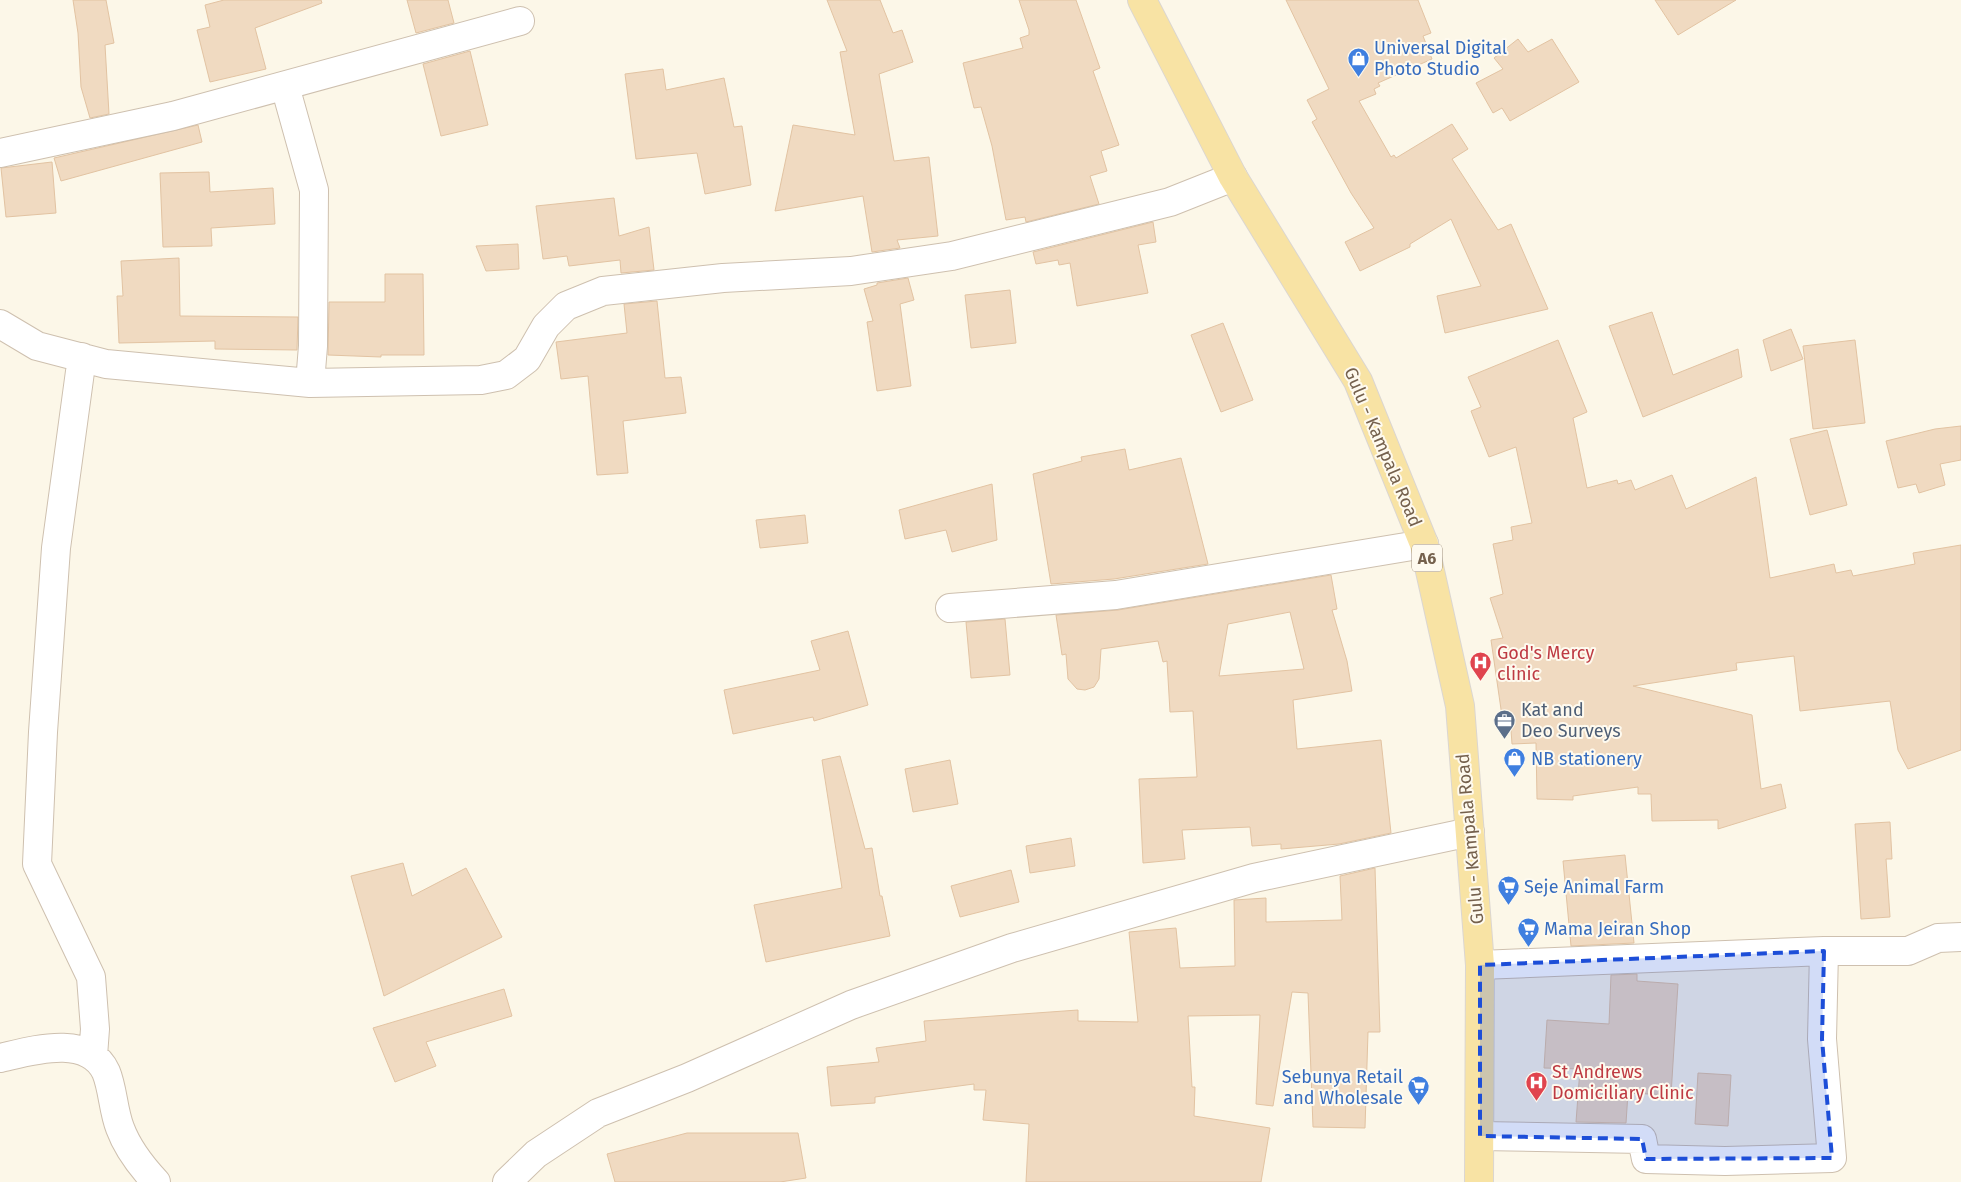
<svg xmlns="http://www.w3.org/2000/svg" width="1961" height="1182" font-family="'Fira Sans',sans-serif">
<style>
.building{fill:#f0dac1;stroke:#e2c3a2;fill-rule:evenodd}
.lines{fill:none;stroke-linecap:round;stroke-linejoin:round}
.minor-casing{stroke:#cec0af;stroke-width:30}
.major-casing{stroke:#dbd6d1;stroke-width:30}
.minor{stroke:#fff;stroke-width:28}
.major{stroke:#f8e3a4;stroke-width:28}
.marked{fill:#1d4ed8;fill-opacity:0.2;stroke:#1d4ed8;stroke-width:4;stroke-dasharray:10 6;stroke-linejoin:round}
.labels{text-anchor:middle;stroke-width:4;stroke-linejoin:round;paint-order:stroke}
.shield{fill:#fefaef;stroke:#9e8f7e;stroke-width:1}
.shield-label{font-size:16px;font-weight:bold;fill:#75614d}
.shop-label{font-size:18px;fill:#366cbe;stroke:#fefaef;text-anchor:start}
.street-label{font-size:18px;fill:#75614d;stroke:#fefaef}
.health-label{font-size:18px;fill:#be3a42;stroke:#fefaef;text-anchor:start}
.service-label{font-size:18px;fill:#4e5e75;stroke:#fefaef;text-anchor:start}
</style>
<rect width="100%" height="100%" fill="#fcf7e8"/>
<!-- building -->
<path class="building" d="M73,0H106L114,43L105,45L109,114L90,118L81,87L78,33Z
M224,0H321L322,3L255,28L266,69L210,82L197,30L210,27L205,5Z
M407,0H448L454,23L416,33Z
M827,0H880L893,33L902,30L913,62L879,74L894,161L929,157L938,236L897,240L900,248L872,252L863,196L775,211L793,125L855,135L840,52L847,51Z
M1019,0H1076L1100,68L1093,71L1119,145L1101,151L1107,171L1090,176L1099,204L1026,222L1025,217L1006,220L992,146L981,107L974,108L963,63L1023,48L1020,38L1029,35V30Z
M1286,0H1418L1431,33L1423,36L1432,59L1378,83L1380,86L1374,89L1376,94L1359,101L1391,157L1394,155L1396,158L1452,124L1468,149L1452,159L1498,230L1511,224L1548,309L1445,333L1437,296L1481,286L1451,219L1410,244V247L1360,271L1345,242L1374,228L1351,193L1312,122L1317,119L1307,100L1329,89Z
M1655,0H1736L1678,35Z
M1518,39L1528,52L1552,39L1579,82L1510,121L1502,108L1493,113L1476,83L1503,69L1494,58Z
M470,51L488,125L441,136L423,64Z
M663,69L666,90L724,78L734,127L742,126L751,185L705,194L697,153L636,159L625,74Z
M198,125L202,142L61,181L54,158Z
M52,162L56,213L6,217L1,168Z
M209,172L210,192L273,188L275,224L211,228L212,246L163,247L160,173Z
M614,198L619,236L649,227L654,270L621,273L620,260L569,266L567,256L543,259L536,206Z
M1153,222L1156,242L1138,245L1148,293L1077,306L1070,263L1059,265L1058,260L1036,264L1033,252Z
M518,244L519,269L486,271L476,246Z
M179,258L180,316L298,317L297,350L215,349V341L119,343L117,296H123L121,261Z
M385,274H423L424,355H381V357L328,355L329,302H385Z
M908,278L914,300L900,304L911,386L877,391L867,322L873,321L864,289L877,285V283Z
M1010,290L1016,343L971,348L965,295Z
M657,301L665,378L681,377L686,413L623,421L628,473L597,475L588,376L561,379L556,342L627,333L624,304Z
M1652,312L1673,375L1738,349L1742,377L1643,417L1609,326Z
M1223,323L1253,400L1221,412L1191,335Z
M1791,329L1803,359L1771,371L1763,340Z
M1558,340L1587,412L1573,418L1587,488L1617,480L1618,484L1631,480L1635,490L1672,475L1686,509L1756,477L1770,578L1834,564L1836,573L1851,570L1853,576L1915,564L1913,553L1961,545V750L1908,769L1898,750L1890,701L1800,711L1794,656L1736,663L1737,670L1633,686L1752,715L1761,789L1781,784L1786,808L1718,829V820L1652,821L1651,794H1638V787L1573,796V800L1537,799L1536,743L1512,744L1511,730H1504L1491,640L1503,638L1490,598L1503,594L1493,544L1513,540L1511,527L1532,523L1516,447L1489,457L1471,411L1481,407L1468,377Z
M1855,340L1865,423L1813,429L1803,346Z
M1961,426V460L1940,464L1945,485L1919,493L1916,484L1898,488L1886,441L1935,429Z
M1827,430L1847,505L1810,515L1790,439Z
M1125,449L1129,470L1181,458L1208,564L1114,579L1051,584L1033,474L1082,461L1081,457Z
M992,484L997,540L952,552L946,530L905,539L899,510Z
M805,515L808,543L760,548L756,520Z
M1331,575L1337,609L1332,610L1347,661L1352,691L1293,700L1297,749L1381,740L1391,833L1339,844L1281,849V844L1252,846L1250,827L1182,830L1185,859L1143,863L1139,779L1197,777L1193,711L1170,712L1167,661L1163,662L1158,641L1101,649L1099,679L1094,687L1085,690L1077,689L1068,679L1066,654L1062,655L1056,615L1118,610ZM1290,612L1304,669L1219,676L1228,624Z
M1005,619L1010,675L971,678L966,622Z
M848,631L868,705L814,721L813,717L733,734L724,690L820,670L811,641Z
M840,756L865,849L872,848L880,896H882L890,936L766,962L754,905L842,888L822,760Z
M950,760L958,804L913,812L905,769Z
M1890,822L1892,859H1886L1890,917L1861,919L1855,824Z
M1071,838L1075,866L1030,873L1026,846Z
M1625,855L1634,943L1571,946L1563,861Z
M403,863L412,896L466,868L502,937L384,996L351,876Z
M1375,868L1380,1032H1368L1365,1128L1313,1127L1308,993L1292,992L1273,1106L1256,1104L1260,1015L1188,1016L1192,1087H1195L1194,1116L1270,1128L1261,1182H1026L1029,1124L983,1120L986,1090H974V1084L875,1097V1103L831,1106L827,1067L879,1062L876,1048L926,1041L924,1021L1078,1010V1021L1138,1022L1129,932L1176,928L1180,968L1235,966L1234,900L1266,898V922L1342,920L1340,876Z
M1011,870L1019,902L960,917L951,886Z
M1637,974V981L1678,984L1671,1095L1628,1093L1626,1123L1576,1122L1580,1069L1544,1068L1547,1020L1609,1024L1611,975Z
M504,989L512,1016L426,1042L436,1066L395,1082L373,1028Z
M1698,1073L1731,1075L1728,1126L1695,1124Z
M687,1133H798L806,1178L780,1182H615L607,1154Z"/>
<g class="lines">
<defs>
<path id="minor" d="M285,86L314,190L313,346L310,383
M0,153L173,116L520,21
M0,324L37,346L106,364L310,383L481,380L506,375L527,359L546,326L566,306L603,291L723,278L851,271L952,256L1170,202L1233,177
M82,357L56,548L43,732L37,864L91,977L95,1029L93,1056
M950,608L1116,595L1424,544
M1480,965L1824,951
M0,1058C31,1051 88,1033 106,1072C113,1089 113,1110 120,1128C127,1147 142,1167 156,1182
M1480,1136L1642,1139L1646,1159L1725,1161L1832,1158L1822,1039L1824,951H1908L1938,938L1961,937
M507,1182L536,1154L598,1113L687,1078L851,1005L1012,948L1254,878L1470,832"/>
<path id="major" d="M1142,0L1233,177L1358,381L1424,544L1460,706L1480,965L1479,1182"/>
</defs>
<!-- minor casing -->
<use href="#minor" class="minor-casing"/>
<!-- major casing -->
<use href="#major" class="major-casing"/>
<!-- minor -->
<use href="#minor" class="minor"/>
<!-- major -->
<use href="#major" class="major"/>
</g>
<!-- marked area -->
<path class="marked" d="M1824,951L1822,1039L1832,1158L1646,1159L1642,1139L1480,1136V965Z"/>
<!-- icons -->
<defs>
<symbol id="shop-pin" viewBox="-11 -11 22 30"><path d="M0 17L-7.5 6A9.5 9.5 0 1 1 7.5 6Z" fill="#3f7fe0" stroke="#fefaef"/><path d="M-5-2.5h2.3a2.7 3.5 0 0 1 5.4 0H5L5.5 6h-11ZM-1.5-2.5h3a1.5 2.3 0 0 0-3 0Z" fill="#fff"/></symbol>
<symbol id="hospital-pin" viewBox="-11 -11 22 30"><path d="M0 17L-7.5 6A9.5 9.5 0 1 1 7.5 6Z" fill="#e0444e" stroke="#fefaef"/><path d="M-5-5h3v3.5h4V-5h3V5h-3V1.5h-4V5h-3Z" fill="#fff"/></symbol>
<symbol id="office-pin" viewBox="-11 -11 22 30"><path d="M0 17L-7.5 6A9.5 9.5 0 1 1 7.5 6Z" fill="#5c6f8a" stroke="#fefaef"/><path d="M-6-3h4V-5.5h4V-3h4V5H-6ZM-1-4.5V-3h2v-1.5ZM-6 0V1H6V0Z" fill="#fff"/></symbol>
<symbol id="supermarket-pin" viewBox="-11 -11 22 30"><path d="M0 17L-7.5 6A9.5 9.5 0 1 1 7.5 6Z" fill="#3f7fe0" stroke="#fefaef"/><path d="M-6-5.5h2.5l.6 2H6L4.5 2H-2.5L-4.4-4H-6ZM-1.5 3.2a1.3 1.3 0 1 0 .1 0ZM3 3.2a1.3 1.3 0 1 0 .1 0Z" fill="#fff"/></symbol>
</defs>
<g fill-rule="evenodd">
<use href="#shop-pin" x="1346" y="46" width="25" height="34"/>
<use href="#hospital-pin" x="1468" y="650" width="25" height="34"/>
<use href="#office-pin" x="1492" y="708" width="25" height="34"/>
<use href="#shop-pin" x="1502" y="746" width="25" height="34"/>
<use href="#supermarket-pin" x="1496" y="874" width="25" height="34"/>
<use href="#supermarket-pin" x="1516" y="916" width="25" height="34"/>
<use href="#hospital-pin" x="1524" y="1070" width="25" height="34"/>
<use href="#supermarket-pin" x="1406" y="1074" width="25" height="34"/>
</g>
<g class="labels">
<!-- shield labels -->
<rect class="shield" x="1412" y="544.5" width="30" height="27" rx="4"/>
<g class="shield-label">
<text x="1427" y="564">A6</text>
</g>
<!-- shop labels -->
<g class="shop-label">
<text x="1374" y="54">Universal Digital<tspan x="1374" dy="21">Photo Studio</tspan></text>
<text x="1531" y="765">NB stationery</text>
<text x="1524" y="893">Seje Animal Farm</text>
<text x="1544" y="935">Mama Jeiran Shop</text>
<text x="1403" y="1083" text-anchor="end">Sebunya Retail<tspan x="1403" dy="21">and Wholesale</tspan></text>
</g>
<!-- street labels -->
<g class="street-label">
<text transform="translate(1383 447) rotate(67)" y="6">Gulu - Kampala Road</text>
<text transform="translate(1470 839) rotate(-95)" y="6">Gulu - Kampala Road</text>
</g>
<!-- health labels -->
<g class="health-label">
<text x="1497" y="659">God's Mercy<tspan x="1497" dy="21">clinic</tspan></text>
<text x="1552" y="1078">St Andrews<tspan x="1552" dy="21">Domiciliary Clinic</tspan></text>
</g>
<!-- service labels -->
<g class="service-label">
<text x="1521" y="716">Kat and<tspan x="1521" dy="21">Deo Surveys</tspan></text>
</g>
</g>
</svg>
